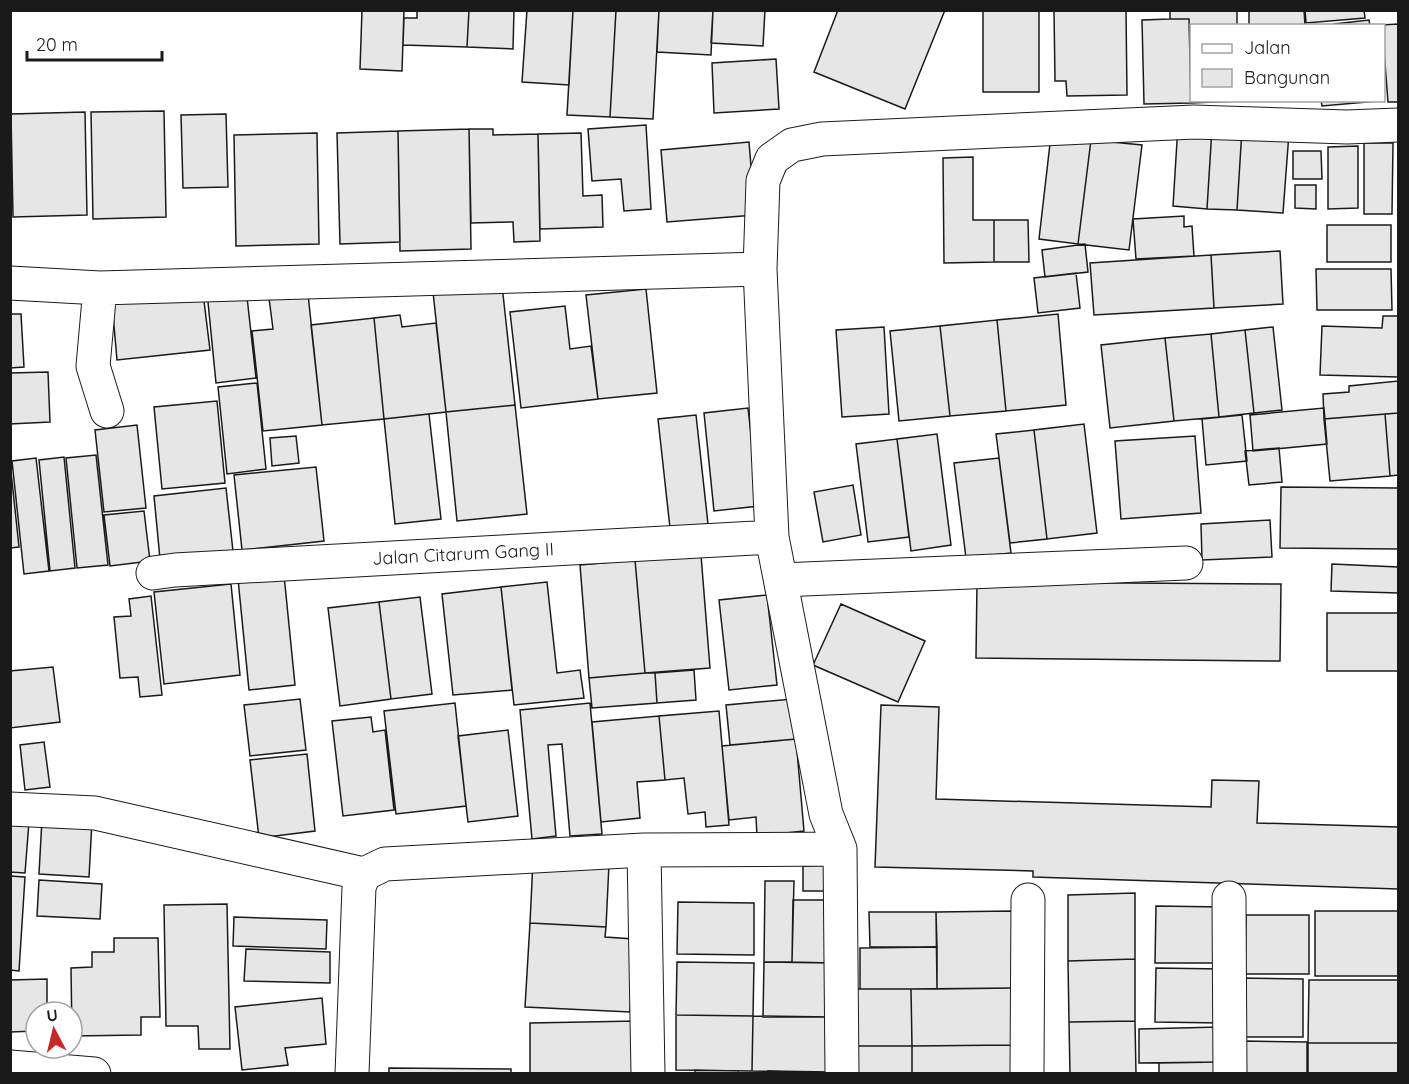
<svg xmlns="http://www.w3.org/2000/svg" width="1409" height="1084" font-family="Quicksand,sans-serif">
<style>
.building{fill:#e6e6e6;stroke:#1a1a1a;stroke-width:1.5}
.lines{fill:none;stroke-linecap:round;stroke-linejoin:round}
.minor-casing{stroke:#1a1a1a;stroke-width:35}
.minor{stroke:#fff;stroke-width:33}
.labels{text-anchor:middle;stroke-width:4.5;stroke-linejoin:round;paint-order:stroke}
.street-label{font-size:18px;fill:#1a1a1a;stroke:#fff}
</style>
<rect width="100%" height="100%" fill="#fff"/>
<!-- building -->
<path class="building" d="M362,10H404L402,71L360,69Z
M417,10H469L467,47L403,45L404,18H417Z
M469,10H514L513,49L467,47Z
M527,10H573L569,85L522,82Z
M573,10H616L610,117L567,115Z
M616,10H659L653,119L610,117Z
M659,10H713L711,55L657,52Z
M713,10H765L763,46L711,43Z
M838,10H945L905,109L814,72Z
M983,10H1039V92H983Z
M1054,10H1126L1127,95L1067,96L1066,81H1055Z
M1170,10H1237V26H1192V100L1239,101L1191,103L1189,19H1170Z
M1249,10H1304L1305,26H1249Z
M1305,10H1364L1365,18L1306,23Z
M1170,19H1189L1191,103L1144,104L1142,20Z
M1369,20L1370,26H1334V24Z
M1398,24V102H1388L1384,50V26L1381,25Z
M776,59L779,109L714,113L712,63Z
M1321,100H1378V101L1322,106Z
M164,111L166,217L93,219L91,112Z
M85,112L87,215L13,217L11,114Z
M226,114L228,187L183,188L181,115Z
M646,125L651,209L624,211L621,179L592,181L588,129Z
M1178,125L1212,128L1207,209L1173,206Z
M1212,128L1242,129L1237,210L1207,209Z
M469,129H493V135L538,134L540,241L514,242L513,222L471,223Z
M469,129L471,249L400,251L398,131Z
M1242,129L1289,133L1283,213L1237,210Z
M398,131L400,242L340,244L337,133Z
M317,133L319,244L236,246L234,135Z
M581,133L583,196L602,195L603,227L540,229L538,134Z
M1051,135L1091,140L1078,244L1039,239Z
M1091,140L1142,145L1129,250L1078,244Z
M749,142L755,215L667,222L661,150Z
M1364,143H1393L1392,214H1364Z
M1358,146V208L1328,209V147Z
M1293,151H1321L1322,179H1293Z
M973,157V220H994V262L944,263L943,158Z
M1295,185H1316V209L1295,208Z
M1184,216V227L1192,226L1194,256L1136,259L1133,219Z
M994,220H1028L1029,262H994Z
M1327,225H1391V262H1327Z
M1085,244L1088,272L1045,277L1042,250Z
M1280,251L1283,304L1214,308L1211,255Z
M1211,255L1214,308L1094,315L1090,263Z
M1316,269H1391L1392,310H1317Z
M1076,273L1080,308L1038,313L1034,278Z
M502,285L515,405L446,412L433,292Z
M246,288L256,378L216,383L207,292Z
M646,289L657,393L598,399L586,295Z
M203,293L210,350L117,360L112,303Z
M308,294L322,425L263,431L252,331L273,329L269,298Z
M565,306L570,349L591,346L598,399L521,408L510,312Z
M10,314H21L24,367L10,368Z
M1058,314L1066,405L1006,411L997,320Z
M400,315L402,327L436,323L446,412L384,419L374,318Z
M1383,316H1398V377L1320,375L1322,326L1382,328Z
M374,318L384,419L322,425L311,325Z
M997,320L1006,411L950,416L940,326Z
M940,326L950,416L899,421L890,331Z
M884,327L889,414L842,417L836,330Z
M1273,327L1282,410L1254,413L1245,330Z
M1245,330L1254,413L1219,417L1211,334Z
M1211,334L1219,417L1174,421L1165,338Z
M1165,338L1174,421L1110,428L1101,345Z
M48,372L50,422L10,424V373Z
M1398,381V413L1324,419L1323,394L1349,392V386Z
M257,383L266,469L227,474L218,387Z
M217,401L225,483L162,489L154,407Z
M515,405L527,514L457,521L446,412Z
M748,408L759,506L714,511L704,413Z
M1324,408L1327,444L1253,451L1250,415Z
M1398,413V475L1390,476L1385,414Z
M429,414L441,519L395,524L384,419Z
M1385,414L1390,476L1330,481L1324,419Z
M696,415L708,524L670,528L658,419Z
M1242,415L1247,461L1206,465L1202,419Z
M1084,424L1097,533L1047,539L1034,430Z
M137,425L146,508L104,512L95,430Z
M1034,430L1047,539L1010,543L996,434Z
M937,434L951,545L911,551L897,439Z
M296,436L299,463L272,466L270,438Z
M1195,436L1201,513L1121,519L1115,441Z
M897,439L909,537L868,542L856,444Z
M1279,448L1282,482L1249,485L1245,451Z
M96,455L108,565L77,568L66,458Z
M64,457L75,568L50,571L39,460Z
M36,458L49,571L24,574L12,461Z
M999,458L1011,553L966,558L954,463Z
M10,462L19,547L10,548Z
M316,467L324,541L242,550L234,475Z
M853,485L861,535L823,542L814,492Z
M1281,487L1398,488V549L1280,548Z
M226,488L233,551L160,559L154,496Z
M144,511L150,561L110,566L104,515Z
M1270,520L1272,557L1202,560L1201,524Z
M701,555L710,668L645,673L635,560Z
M635,560L645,673L589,678L580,565Z
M1332,564L1398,567V593L1331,591Z
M284,575L295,685L249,690L238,579Z
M547,582L557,673L580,670L584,698L514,705L501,587Z
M977,582L1281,584L1280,661L976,658Z
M231,584L240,675L164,684L154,592Z
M501,587L512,690L453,695L442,594Z
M767,595L777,685L729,690L719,600Z
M151,596L162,695L140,697L138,677L120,678L114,617L131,616L129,599Z
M420,597L432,694L391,699L379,602Z
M379,602L391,699L340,706L328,608Z
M841,604L925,641L898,702L813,665Z
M1327,613H1398V671H1327Z
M53,667L60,722L10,728V671Z
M694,670L696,700L657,703L655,673Z
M645,673H655L657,703L592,708L589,678Z
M300,699L306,750L250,756L244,705Z
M793,699L796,739L730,745L726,705Z
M455,703L466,806L396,814L384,711Z
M590,703L602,834L570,836L562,744L548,745L556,836L532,839L520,710Z
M881,705L939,707L936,799L1211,807L1212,780L1259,781L1257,823L1398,827V889L1033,877V871L875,867Z
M719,711L729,825L706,827L705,812L688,814L684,778L665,780L659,716Z
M659,716L665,780L637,782L640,818L601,822L592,722Z
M371,717L373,732L385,730L394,810L343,816L332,721Z
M508,730L518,816L468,822L458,736Z
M796,739L804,831L757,836L756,817L729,820L722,746Z
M44,742L50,787L25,790L20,745Z
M307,754L315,831L259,838L250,760Z
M42,819L92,821L89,877L39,874Z
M10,821L29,822L25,873L10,872Z
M533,860L609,864L606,927L530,923Z
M830,865V891H803V866Z
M10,876L25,877L19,971L10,970Z
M39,880L102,884L100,919L37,916Z
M765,881H794L792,962H764Z
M1135,893V959L1068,961V895Z
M793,900H832V963L792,962Z
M678,902L754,903V955L677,954Z
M227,904L230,1049H199L198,1026H166L164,905Z
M1156,906L1223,907L1222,963H1155Z
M1012,911L1013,988L937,989L936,912Z
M1315,911H1398V976H1315Z
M869,912H936L937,947H870Z
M1246,915H1309V974H1245Z
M234,917L327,920L326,949L233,946Z
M530,923L606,927L605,937L634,939L630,1012L525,1007Z
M114,938H158L160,1017H141V1035L72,1036L71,968L92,967V952H114Z
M937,947V989H860V948Z
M246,949L330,952V983L244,981Z
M1135,959V1021L1069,1022L1068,961Z
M677,962L754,963L753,1016L676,1015Z
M764,962L832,963L831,1017H763Z
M1156,968L1222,969L1221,1023L1155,1022Z
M1239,978L1303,979V1037H1239Z
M47,979V1012H36V1031L10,1032V980Z
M1309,980H1398V1043H1308Z
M1013,988V1045L912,1046L911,989Z
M852,989H911L912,1046H852Z
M322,998L326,1044L285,1048L288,1065L242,1070L235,1007Z
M676,1015L753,1016L752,1071L676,1070Z
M753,1016L831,1017L830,1072L752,1071Z
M637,1021V1074H530V1023Z
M1135,1021L1136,1074H1070L1069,1022Z
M1219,1027L1220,1062L1139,1063V1029Z
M1244,1041L1307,1042V1074H1244Z
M1308,1043H1398V1074H1308Z
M1013,1045V1074H912V1046Z
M852,1046H912V1074H852Z
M1220,1062V1074H1159V1063Z
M389,1068L511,1069V1074H389Z
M695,1070L738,1071V1074H695Z
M768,1071L830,1072V1074H768Z"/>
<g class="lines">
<defs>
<path id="minor" d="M10,283L100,288L760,269
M100,288L93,366L107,411
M153,573L175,570L772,537
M781,580L1186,563
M10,809L95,813L364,874
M840,849L842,1074
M644,850L648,1074
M1229,898L1230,1074
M10,1067L94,1074
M352,1074L359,887L364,874L385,864L644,850L840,849L826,814L772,537L760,269L763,181L772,159L792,145L822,139L1194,122L1347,127L1398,125
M1027,1074L1028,900"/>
</defs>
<!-- minor casing -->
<use href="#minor" class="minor-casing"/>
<!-- minor -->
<use href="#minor" class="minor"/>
</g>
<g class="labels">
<!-- street labels -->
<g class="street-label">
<text transform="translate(463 554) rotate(-3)" y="6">Jalan Citarum Gang II</text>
</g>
</g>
<!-- border -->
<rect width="1409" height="1084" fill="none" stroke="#1a1a1a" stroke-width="24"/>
<!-- legend -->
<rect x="1190" y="24" width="195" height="78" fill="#ffffff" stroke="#a3a3a3" stroke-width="1.5"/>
<rect x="1202" y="44" width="30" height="9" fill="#ffffff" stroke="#a3a3a3" stroke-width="1.5"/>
<text x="1244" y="54" font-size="18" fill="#1a1a1a">Jalan</text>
<rect x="1202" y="69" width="30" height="18" fill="#e6e6e6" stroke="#a3a3a3" stroke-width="1.5"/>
<text x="1244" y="84" font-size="18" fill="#1a1a1a">Bangunan</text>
<!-- north arrow -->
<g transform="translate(54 1030) rotate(353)"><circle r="28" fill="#ffffff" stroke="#a3a3a3" stroke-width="1.5"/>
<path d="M0-4.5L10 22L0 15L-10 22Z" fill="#c62828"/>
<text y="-9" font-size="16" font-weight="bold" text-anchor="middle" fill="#1a1a1a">U</text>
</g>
<!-- scale -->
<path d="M27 51v9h135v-9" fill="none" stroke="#1a1a1a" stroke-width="3"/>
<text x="36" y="51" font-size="18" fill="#1a1a1a" stroke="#ffffff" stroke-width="4.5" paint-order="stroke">20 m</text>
</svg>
